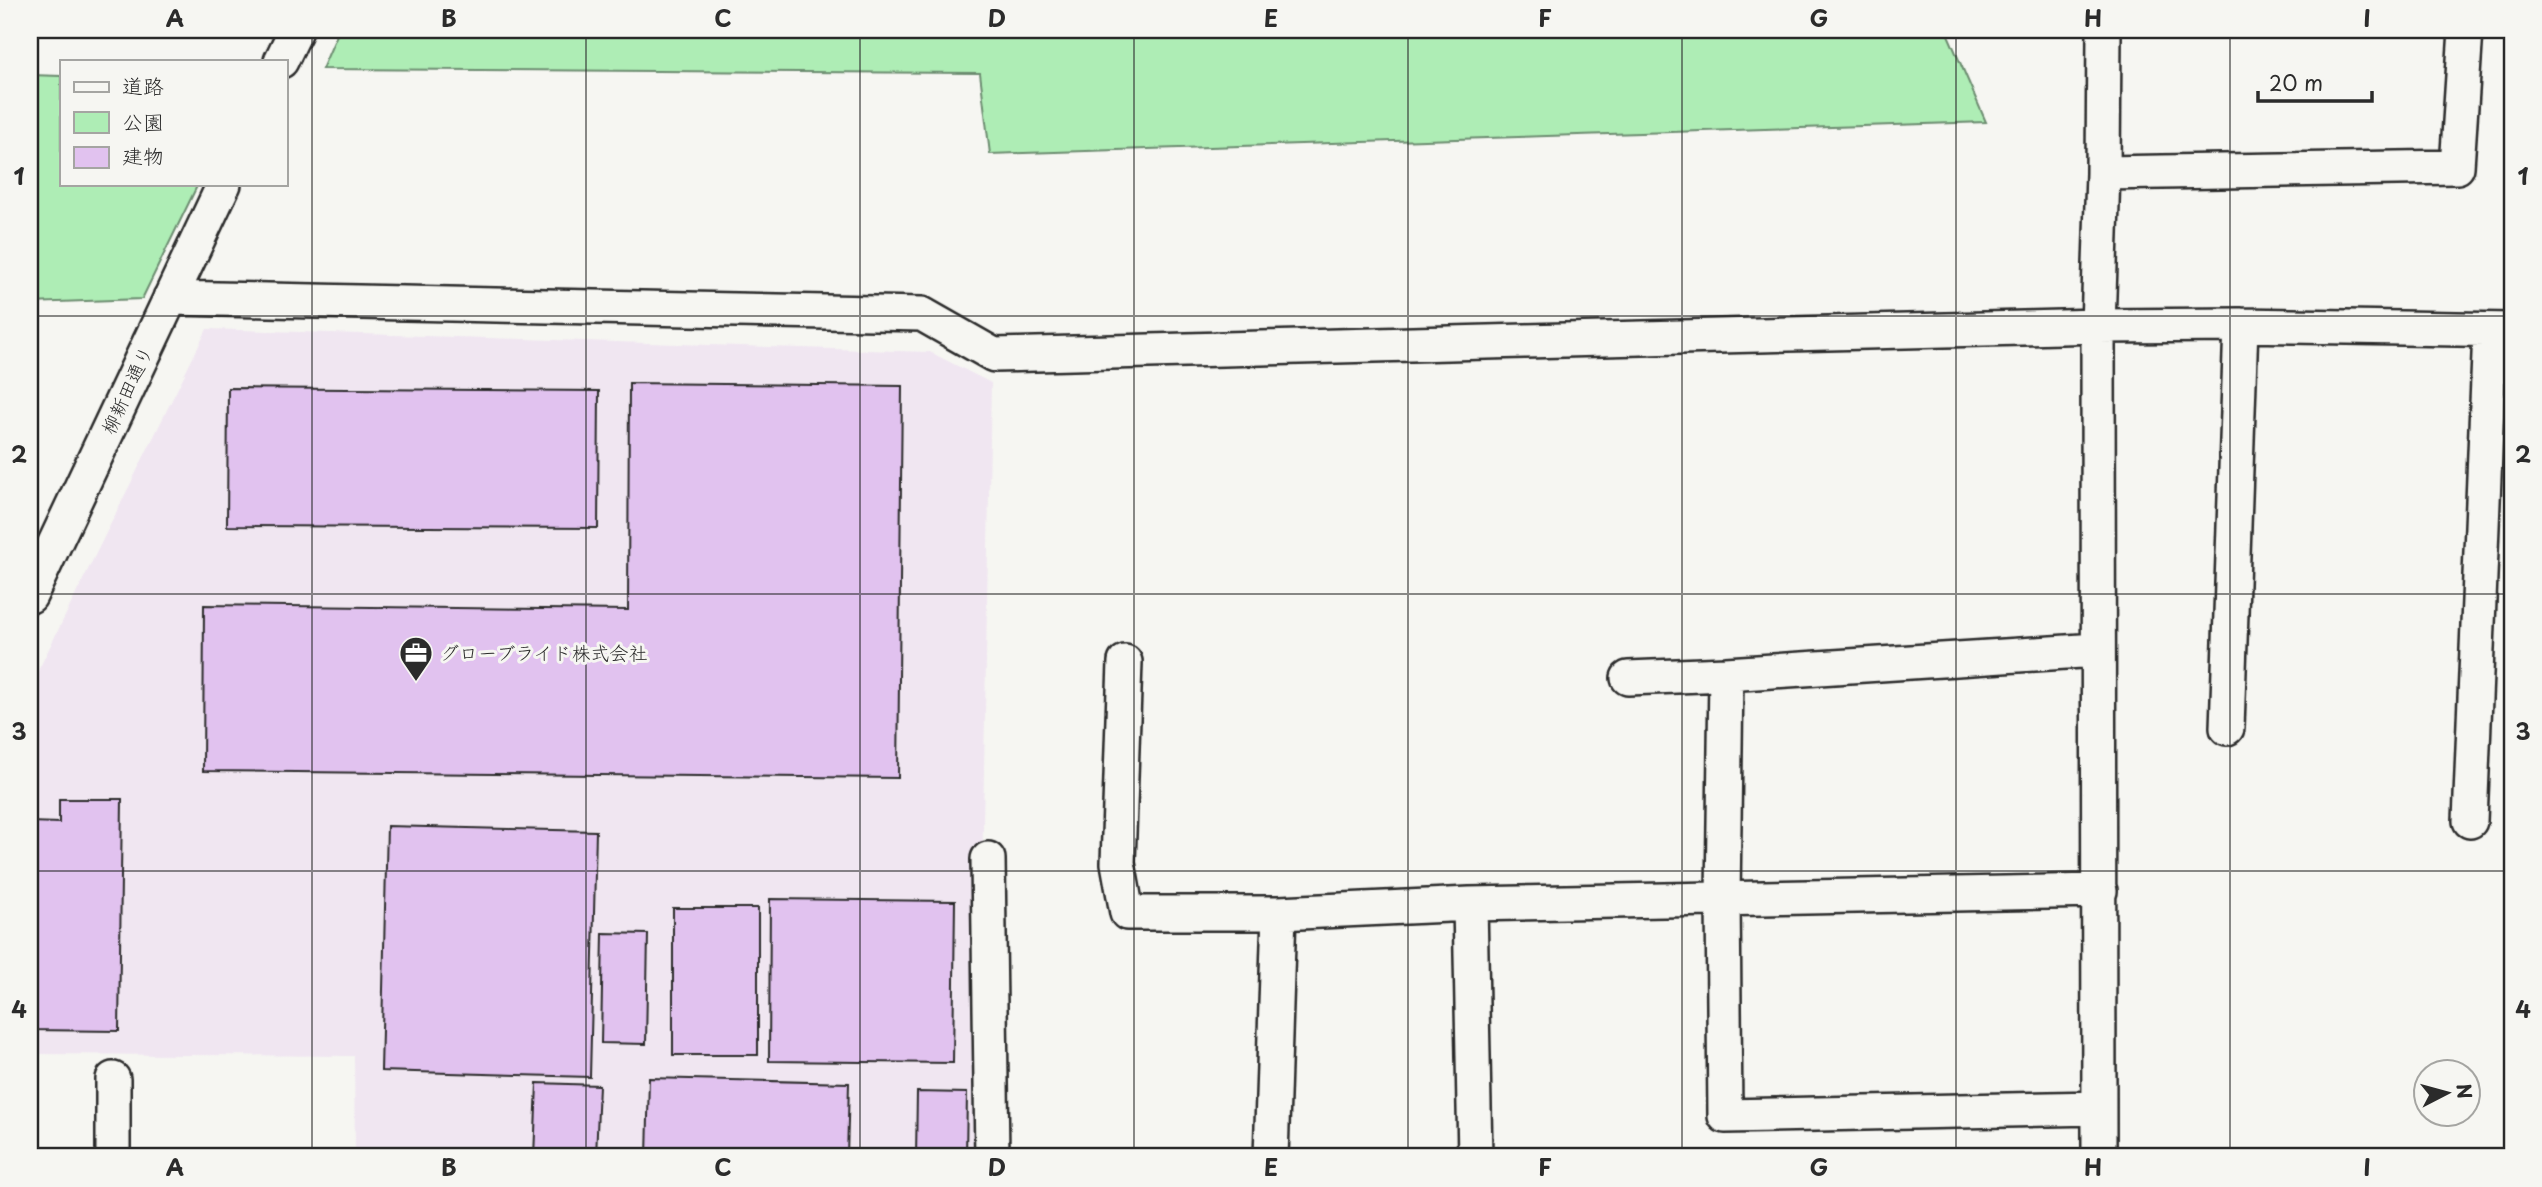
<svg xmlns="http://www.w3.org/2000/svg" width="2542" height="1187" font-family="'Playpen Sans','Klee One',sans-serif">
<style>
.built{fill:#f0e6f1}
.green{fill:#aeedb5;stroke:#6c8c70;stroke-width:2}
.building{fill:#e1c2ef;stroke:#2b2b2b;stroke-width:2}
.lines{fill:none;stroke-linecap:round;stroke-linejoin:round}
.minor-casing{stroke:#2b2b2b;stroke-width:38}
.minor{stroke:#f6f6f2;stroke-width:33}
.grid{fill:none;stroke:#2b2b2b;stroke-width:2;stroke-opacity:0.55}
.labels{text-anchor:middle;stroke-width:6;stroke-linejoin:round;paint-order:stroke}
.street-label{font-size:19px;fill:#2b2b2b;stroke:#f6f6f2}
.poi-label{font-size:19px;fill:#2b2b2b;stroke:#f6f6f2;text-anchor:start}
.neatline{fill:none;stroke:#2b2b2b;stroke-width:2.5}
.grid-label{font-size:23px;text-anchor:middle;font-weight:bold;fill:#2b2b2b}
</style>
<rect width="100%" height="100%" fill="#f6f6f2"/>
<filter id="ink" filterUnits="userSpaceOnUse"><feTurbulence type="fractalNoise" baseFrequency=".0143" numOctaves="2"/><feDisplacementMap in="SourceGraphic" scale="14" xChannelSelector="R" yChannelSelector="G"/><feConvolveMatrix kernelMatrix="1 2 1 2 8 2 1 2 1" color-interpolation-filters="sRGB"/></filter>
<g filter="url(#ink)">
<!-- built -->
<path class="built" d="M207,329L930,352L991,383L977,1157H355L354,1056L30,1054V687Z"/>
<!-- green -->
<path class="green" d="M339,30H1946L1986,122L990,154L980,73L322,69Z
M30,75L61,76V184H198L142,299L30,303Z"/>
<!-- building -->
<path class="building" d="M629,383L902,386L898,778L203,771L204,605L628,610Z
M228,388L599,391L598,528L227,526Z
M59,799H122L119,1031L30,1030V822L59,823Z
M387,826L596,831L590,1077L381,1071Z
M770,899L955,901L953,1063L769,1061Z
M673,908H758V1055H673Z
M603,933L648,934L646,1044L601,1043Z
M649,1078L849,1083L847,1157H647Z
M537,1083L599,1085L596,1157H534Z
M917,1092L967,1093L966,1157H916Z"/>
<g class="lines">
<defs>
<path id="minor" d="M281,61L296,30
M2103,173L2457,167L2466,30
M170,298L922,314L994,355L2098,326L2241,325L2512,330
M30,596L224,184
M1125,662L1118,863L1127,913H1279L1470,904L2100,891
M1726,674L1723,898L1725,1116L2098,1108
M1628,678L1726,674L2097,650
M2227,728L2241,325
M2470,821L2490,330
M988,859L992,1157
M1470,904L1475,1157
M113,1157V1079
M1271,1157L1279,913
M2099,1157L2098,326L2103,173L2104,30"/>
</defs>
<!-- minor casing -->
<use href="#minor" class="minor-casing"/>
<!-- minor -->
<use href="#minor" class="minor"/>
</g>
</g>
<!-- grid -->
<path class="grid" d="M312,30V1157M586,30V1157M860,30V1157M1134,30V1157M1408,30V1157M1682,30V1157M1956,30V1157M2230,30V1157M30,316H2512M30,594H2512M30,871H2512"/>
<!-- icons -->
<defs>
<symbol id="office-pin" viewBox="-11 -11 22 30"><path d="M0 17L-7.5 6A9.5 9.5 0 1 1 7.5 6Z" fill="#2b2b2b" stroke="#f6f6f2"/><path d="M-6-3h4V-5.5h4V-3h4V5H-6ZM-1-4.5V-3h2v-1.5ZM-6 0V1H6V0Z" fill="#fff"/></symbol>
</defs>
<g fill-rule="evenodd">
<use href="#office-pin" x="397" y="634" width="38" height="52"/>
</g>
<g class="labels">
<!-- street labels -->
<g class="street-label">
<text transform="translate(127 390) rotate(-65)" y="7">柳新田通り</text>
</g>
<!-- poi labels -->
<g class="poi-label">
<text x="440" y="660">グローブライド株式会社</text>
</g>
</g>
<!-- margin -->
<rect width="2542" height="1187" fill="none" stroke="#f6f6f2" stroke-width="77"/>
<!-- legend -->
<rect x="60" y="60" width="228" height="126" fill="#f6f6f2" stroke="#a5a5a2" stroke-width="2"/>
<rect x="74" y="82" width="35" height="10" fill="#f6f6f2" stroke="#a5a5a2" stroke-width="2"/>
<text x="122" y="94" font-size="21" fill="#2b2b2b">道路</text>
<rect x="74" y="112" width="35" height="21" fill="#aeedb5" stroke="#a5a5a2" stroke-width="2"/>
<text x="122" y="130" font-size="21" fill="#2b2b2b">公園</text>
<rect x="74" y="147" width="35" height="21" fill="#e1c2ef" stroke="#a5a5a2" stroke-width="2"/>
<text x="122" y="164" font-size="21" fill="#2b2b2b">建物</text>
<!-- north arrow -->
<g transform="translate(2447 1093) rotate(84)"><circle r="33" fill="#f6f6f2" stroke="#a5a5a2" stroke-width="2"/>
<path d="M0-5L12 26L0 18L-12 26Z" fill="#2b2b2b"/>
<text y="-10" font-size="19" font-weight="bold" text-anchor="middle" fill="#2b2b2b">N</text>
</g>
<!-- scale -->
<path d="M2258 91v10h114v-10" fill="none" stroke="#2b2b2b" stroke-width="3.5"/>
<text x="2269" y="91" font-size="21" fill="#2b2b2b" stroke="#f6f6f2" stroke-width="5" paint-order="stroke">20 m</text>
<rect x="38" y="38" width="2466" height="1110" class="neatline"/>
<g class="grid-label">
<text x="175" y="27">A</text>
<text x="449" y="27">B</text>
<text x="723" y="27">C</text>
<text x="997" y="27">D</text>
<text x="1271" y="27">E</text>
<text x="1545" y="27">F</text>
<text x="1819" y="27">G</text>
<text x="2093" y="27">H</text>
<text x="2367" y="27">I</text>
<text x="19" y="185">1</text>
<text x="2523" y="185">1</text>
<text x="19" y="463">2</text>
<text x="2523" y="463">2</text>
<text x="19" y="740">3</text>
<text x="2523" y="740">3</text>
<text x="19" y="1018">4</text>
<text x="2523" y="1018">4</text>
<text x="175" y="1176">A</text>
<text x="449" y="1176">B</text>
<text x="723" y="1176">C</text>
<text x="997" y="1176">D</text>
<text x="1271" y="1176">E</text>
<text x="1545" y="1176">F</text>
<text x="1819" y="1176">G</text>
<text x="2093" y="1176">H</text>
<text x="2367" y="1176">I</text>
</g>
</svg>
